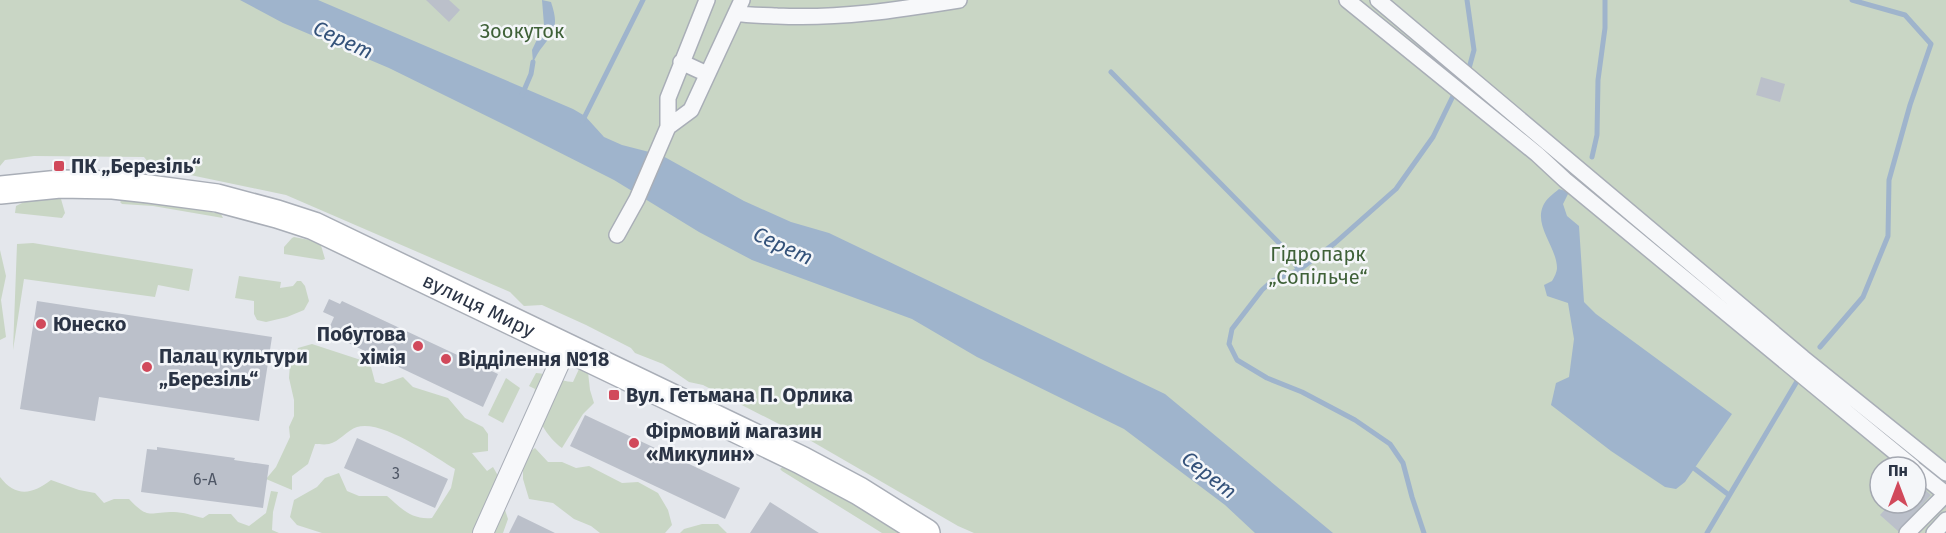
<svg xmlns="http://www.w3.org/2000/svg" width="1946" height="533" font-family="'Fira Sans',sans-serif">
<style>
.green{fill:#c9d6c5;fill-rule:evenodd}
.water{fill:#9fb4cc}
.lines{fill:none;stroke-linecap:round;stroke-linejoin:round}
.stream{stroke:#9fb4cc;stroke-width:5}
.building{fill:#bbc0ca}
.pedestrian-casing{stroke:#a9aeb7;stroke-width:18}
.minor-casing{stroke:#a9aeb7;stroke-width:22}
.secondary-casing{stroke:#a9aeb7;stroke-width:30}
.pedestrian{stroke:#f7f8fa;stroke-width:15}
.minor{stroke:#f7f8fa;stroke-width:20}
.secondary{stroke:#fff;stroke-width:27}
.poi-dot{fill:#d1495b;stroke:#f4f6f9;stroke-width:2}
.labels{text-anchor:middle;stroke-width:5;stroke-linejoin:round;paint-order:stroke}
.number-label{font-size:16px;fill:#4f5766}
.park-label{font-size:20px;fill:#3f6138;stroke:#f4f6f9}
.poi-label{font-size:20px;font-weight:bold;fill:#2b3445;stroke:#f4f6f9;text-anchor:start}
.street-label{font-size:20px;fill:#2b3445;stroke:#f4f6f9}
.water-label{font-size:21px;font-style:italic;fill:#34527a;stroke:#f4f6f9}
</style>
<rect width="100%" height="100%" fill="#e4e7ec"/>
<!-- green -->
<path class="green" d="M0,0H1946V533H974L958,526L806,438L703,385L689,382L663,364L635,353L631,348L586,325L542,305L524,306L510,292L286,195L152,167L144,157L34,156L5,160L0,166ZM1880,467H1916V503H1880Z
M38,195H53L61,199L65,213L62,218L15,213L16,206Z
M122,200L186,207L221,214L223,218L153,206L122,204L120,202Z
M294,237L320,242L325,259L322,260L284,254V247L292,238Z
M33,243L193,269L189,291L158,285L155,297L24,279L13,350L17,244Z
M0,250L6,276L1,300L6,337L0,340Z
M239,276L281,282L280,288L293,286L297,281H301L305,286L309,301L304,310L287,317L266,322L257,320L254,314V301L235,298Z
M312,344L370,363L375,382L383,384L403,377L413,387L448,398L465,418L483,427L488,434V451L472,453L487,471L493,467L501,481L505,510L508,519L503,533H322L297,525L290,517L294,500L317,487L325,478L339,473L347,491L359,496H387C402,509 412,520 432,518L451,488L455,469C434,456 381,419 357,427C347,430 339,442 329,444C324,445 319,444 315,444L308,464L292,476V490L266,479L276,467L290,437L289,427L294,416V400L289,378L290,364L298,348Z
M579,369L588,372L590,390L594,403L583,414L562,448C545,436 530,409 535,389L529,386L536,373C549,373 559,382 573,382Z
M506,378L520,388L503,423L488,415Z
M535,448L548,462H562L576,468L589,466L622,483L638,482L658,493L668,510L672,525L665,533H600L591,526L574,519L553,503L529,499L523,479V457Z
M784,466L837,493L901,533H882L782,471L780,469Z
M0,477C16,498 33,494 51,480L79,490L95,493L104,503L114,499H129C149,520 148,512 174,512C183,512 194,516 203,518L209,514H231L238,522L249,526L266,513L271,491L278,492L273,512L272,530L279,533H0Z
M702,524H718L727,533H680L684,529Z"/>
<!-- water -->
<path class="water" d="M240,0H318L573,109L585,116L604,137L622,145L661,155L744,201L791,222L829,233L1165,394L1333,533H1255L1225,505L1124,429L977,357L912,319L752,260L699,232L614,180L513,129L389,68L283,23Z
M542,0L551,2C559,26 555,31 540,50C537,54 535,59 533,62L532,50L544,25Z
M1559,189L1569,192L1563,204L1567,216L1579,226L1584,302L1596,314L1732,414L1685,482L1676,489L1665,487L1611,451L1551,405L1556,383L1569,377L1574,339L1568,303L1547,296L1544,285L1552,281C1554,278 1557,272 1557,268C1557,248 1534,226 1543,206C1546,199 1553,194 1559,189Z"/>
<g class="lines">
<!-- stream -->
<path class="stream" d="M1467,0L1474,50L1468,72
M1111,72L1284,248L1299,270
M522,95L531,74L533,62
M582,122L643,0
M1592,157L1597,135L1598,80L1605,28V0
M1820,347L1863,297L1888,236L1889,180L1910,105L1931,44L1905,15L1852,0
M1695,469L1729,495
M1424,533L1412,497L1403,463L1390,444L1355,420L1302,392L1267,378L1237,360L1229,344L1232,329L1262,290L1272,281L1299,270L1335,243L1396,189L1433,137L1455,92
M1707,533L1796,383"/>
</g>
<!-- building -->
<path class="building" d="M426,0H449L460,10L449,22Z
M1761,77L1785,84L1780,102L1756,95Z
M329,299L340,304L342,301L498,374L483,407L327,333L334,317L323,312Z
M37,301L272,337L259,421L99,397L95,421L20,409Z
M585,415L740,488L725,519L570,446Z
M357,438L448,479L435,508L344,468Z
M157,447L235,458L234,460L269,465L263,508L141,492L147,449L157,450Z
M1916,482L1931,495L1898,531L1880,515L1891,503H1916Z
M770,502L819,533H750Z
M518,515L555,533H509Z"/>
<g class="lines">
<defs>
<path id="pedestrian" d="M1347,0L1537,154L1565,180L1913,467
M1378,0L1803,358L1946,473
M736,13C749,16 763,15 777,16C840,19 897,10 959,0
M681,62L707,74
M668,127L691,110L742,0
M617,235L637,199L668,127V98L707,0
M1916,470L1946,494
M1907,533L1946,494
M1934,533L1946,520"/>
<path id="minor" d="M483,533L567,346"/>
<g id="secondary">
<path id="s1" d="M0,190L60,184L113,185L149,189L217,198L277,214L314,226L801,460L859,491L926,533"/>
</g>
</defs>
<!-- pedestrian casing -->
<use href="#pedestrian" class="pedestrian-casing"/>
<!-- minor casing -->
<use href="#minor" class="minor-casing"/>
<!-- secondary casing -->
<use href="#secondary" class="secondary-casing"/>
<!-- pedestrian -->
<use href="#pedestrian" class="pedestrian"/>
<!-- minor -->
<use href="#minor" class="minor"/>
<!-- secondary -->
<use href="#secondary" class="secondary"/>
</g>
<!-- markers -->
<g class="poi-dot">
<rect x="53" y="160" width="12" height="12" rx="3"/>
<circle cx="41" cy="324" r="6"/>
<circle cx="418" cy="346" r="6"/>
<circle cx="446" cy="359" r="6"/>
<circle cx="147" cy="367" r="6"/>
<rect x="608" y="389" width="12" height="12" rx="3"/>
<circle cx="634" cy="443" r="6"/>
</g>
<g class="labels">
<!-- number labels -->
<g class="number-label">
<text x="396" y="479">3</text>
<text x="205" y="485">6-А</text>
</g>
<!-- park labels -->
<g class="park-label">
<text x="522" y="38">Зоокуток</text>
<text x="1318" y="261">Гідропарк<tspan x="1318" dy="23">„Сопільче“</tspan></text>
</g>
<!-- poi labels -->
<g class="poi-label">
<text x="71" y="173">ПК „Березіль“</text>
<text x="53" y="331">Юнеско</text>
<text x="406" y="341" text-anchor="end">Побутова<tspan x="406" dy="23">хімія</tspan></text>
<text x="159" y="363">Палац культури<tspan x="159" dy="23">„Березіль“</tspan></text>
<text x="458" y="366">Відділення №18</text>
<text x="626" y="402">Вул. Гетьмана П. Орлика</text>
<text x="646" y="438">Фірмовий магазин<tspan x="646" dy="23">«Микулин»</tspan></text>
</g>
<!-- street labels -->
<g class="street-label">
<text dy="7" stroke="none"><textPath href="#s1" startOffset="502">вулиця Миру</textPath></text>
</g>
<!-- water labels -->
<g class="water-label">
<text transform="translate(343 40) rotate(25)" y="7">Серет</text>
<text transform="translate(783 246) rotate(25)" y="7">Серет</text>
<text transform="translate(1209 475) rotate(38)" y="7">Серет</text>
</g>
</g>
<!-- north arrow -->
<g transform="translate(1898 485)"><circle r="28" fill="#f4f6f9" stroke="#a4a8b1" stroke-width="1.5"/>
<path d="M0-4.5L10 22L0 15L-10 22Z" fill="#d1495b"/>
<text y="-9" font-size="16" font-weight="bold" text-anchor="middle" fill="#2b3445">Пн</text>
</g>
</svg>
